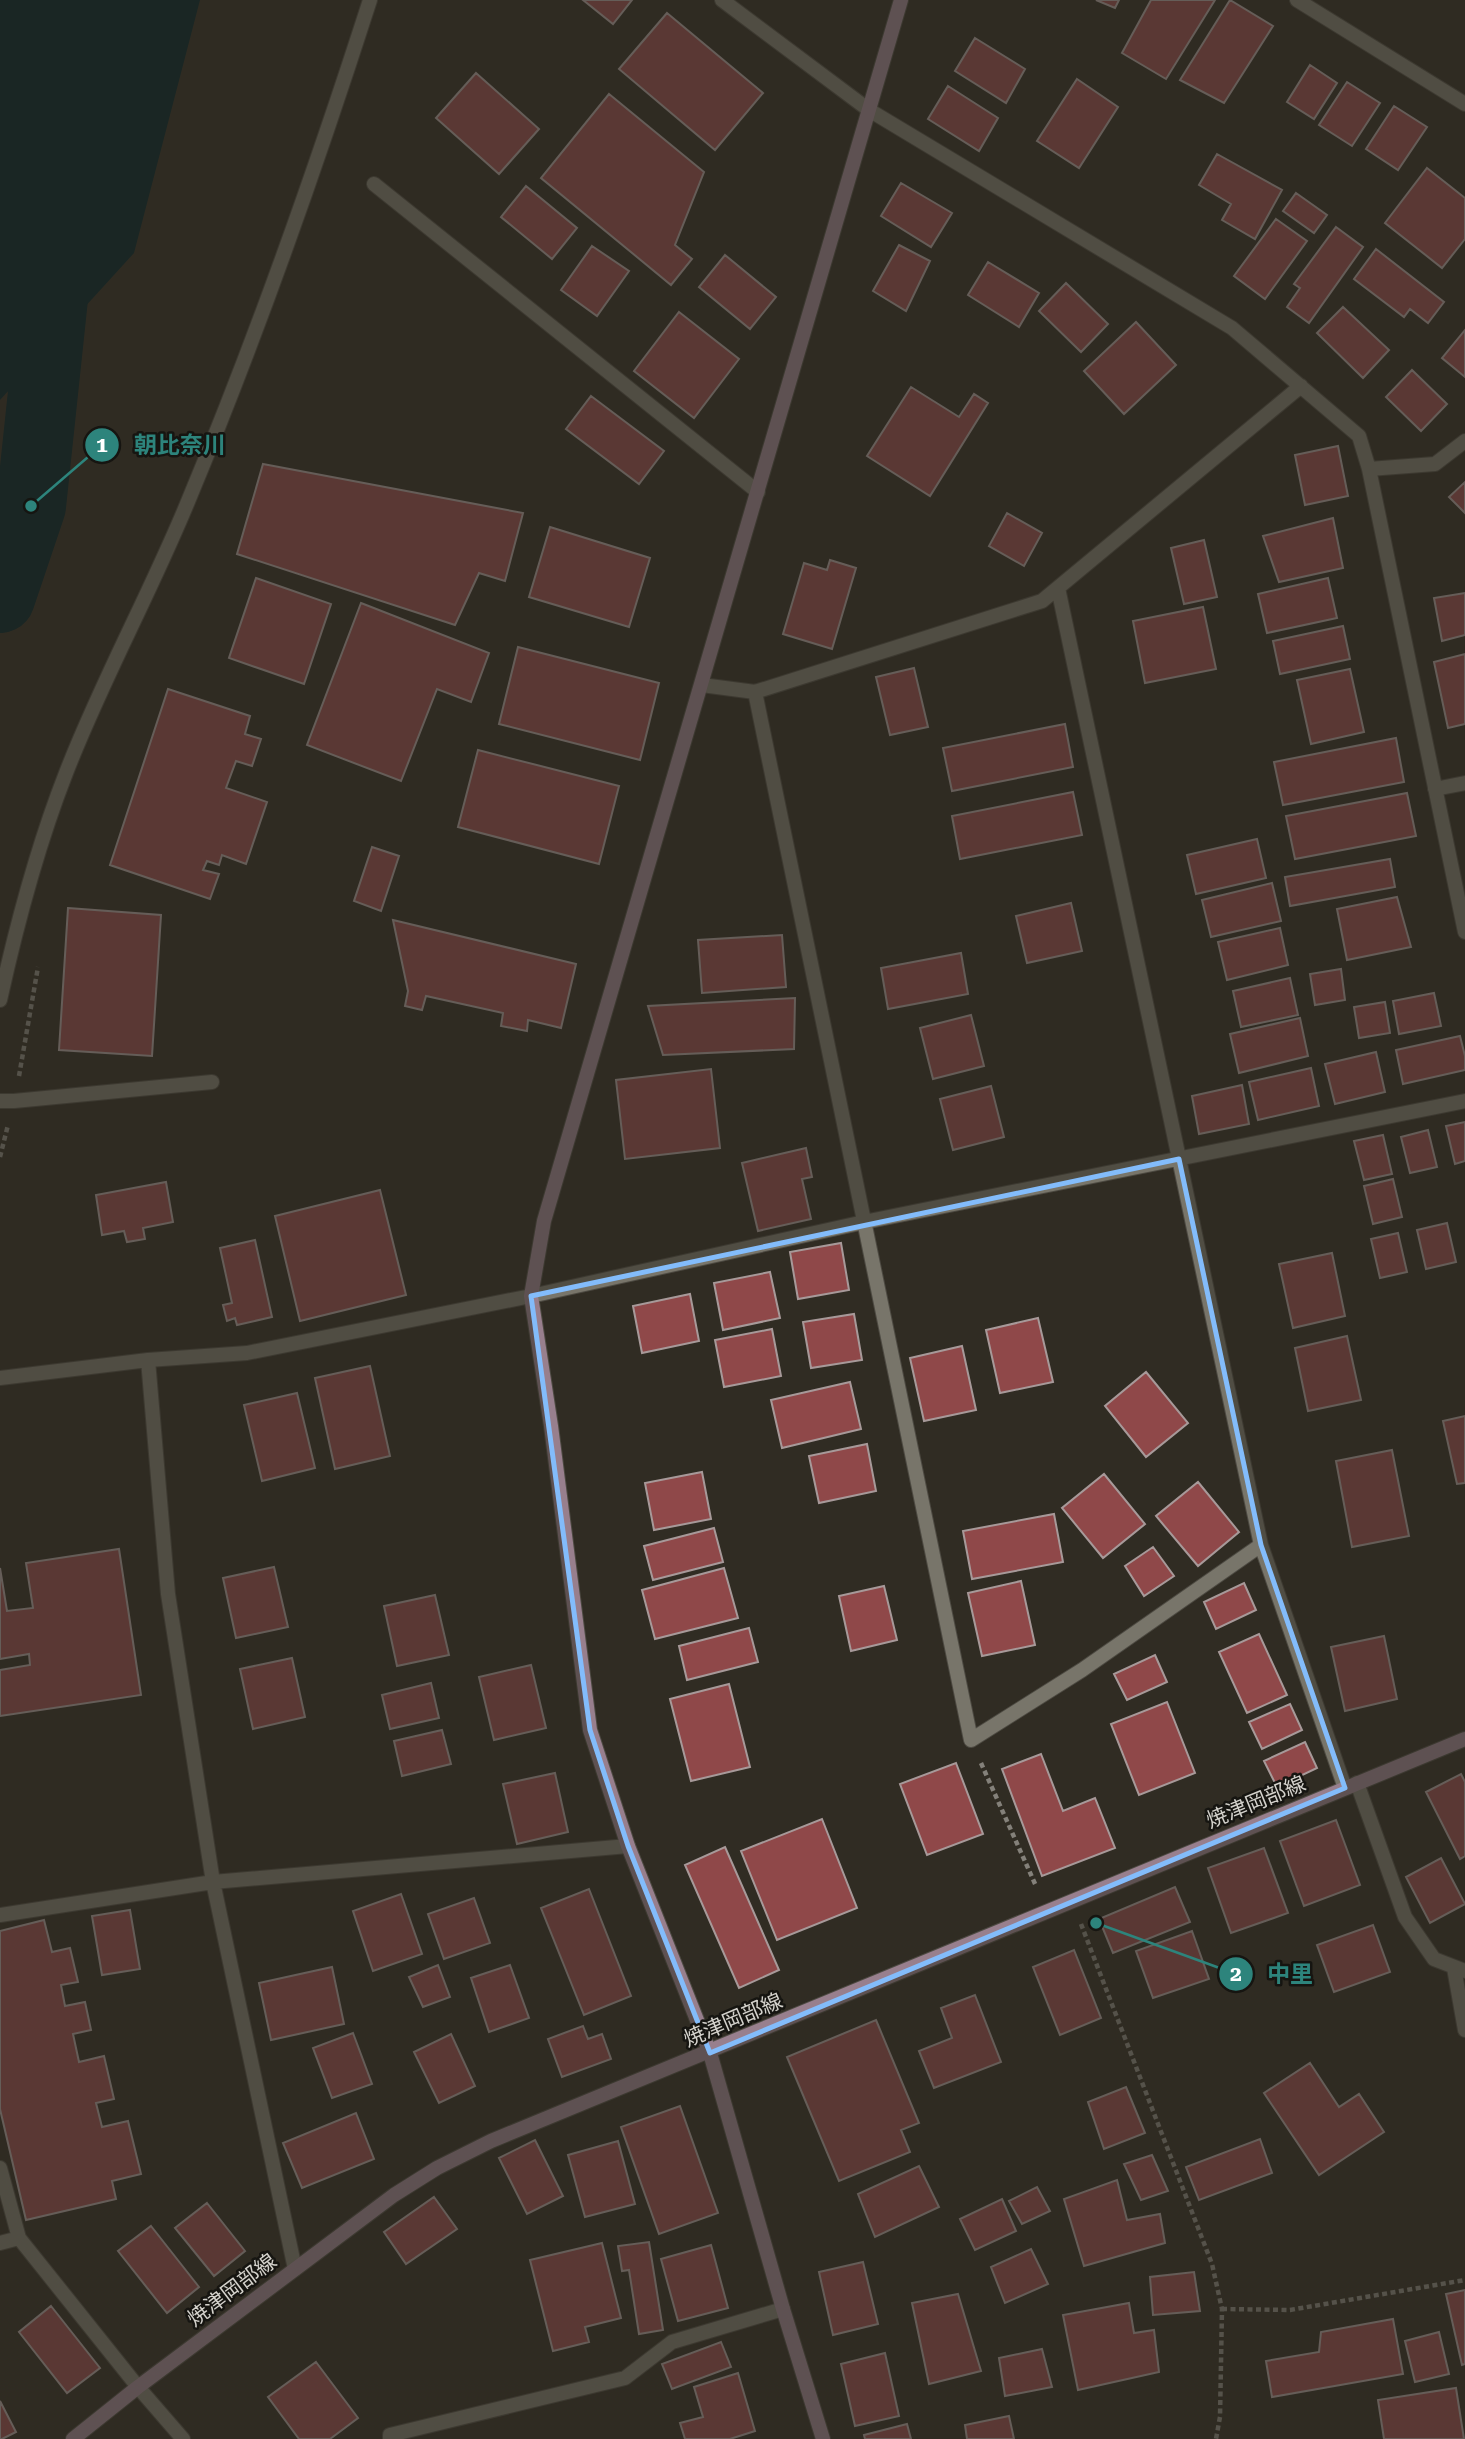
<svg xmlns="http://www.w3.org/2000/svg" width="1465" height="2439" font-family="'Roboto Serif','Noto Sans JP',serif">
<style>
.water{fill:#012027}
.lines{fill:none;stroke-linecap:round;stroke-linejoin:round}
.river{stroke:#012027;stroke-width:70}
.building{fill:#8f4849;stroke:#a79999;stroke-width:2}
.street-casing{stroke:#4d4a42;stroke-width:16}
.secondary-casing{stroke:#4d4a42;stroke-width:16}
.path{stroke:#84817a;stroke-width:4.5;stroke-dasharray:5 3.5;stroke-linecap:butt}
.street{stroke:#78756a;stroke-width:14}
.secondary{stroke:#987f8d;stroke-width:14}
.marked{fill:none;stroke:#83bcfb;stroke-width:5;stroke-linejoin:round}
.labels{text-anchor:middle;stroke-width:5;stroke-linejoin:round;paint-order:stroke}
.street-label{font-size:21px;fill:#d4d2cc;stroke:#161511}
.leader{fill:none;stroke:#2d847c;stroke-width:2.5}
.callout-dot{fill:#2d847c;stroke:#161511;stroke-width:2.5}
.mark-label{font-size:21px;text-anchor:middle;font-weight:bold;fill:#fff}
.callout-label{font-size:23px;text-anchor:middle;font-weight:bold;fill:#2d847c;stroke:#161511;stroke-width:5;stroke-linejoin:round;paint-order:stroke}
</style>
<rect width="100%" height="100%" fill="#302c23"/>
<!-- water -->
<path class="water" d="M0,0H200L134,253L0,400Z"/>
<g class="lines">
<!-- river -->
<path class="river" d="M0,598L31,506L58,251"/>
</g>
<!-- building -->
<path class="building" d="M583,0H632L613,24Z
M1096,0H1119L1115,8Z
M1151,0H1215L1166,79L1122,53Z
M1230,0L1273,26L1224,103L1180,80Z
M667,13L763,93L715,150L619,69Z
M975,38L1025,69L1006,103L955,71Z
M1310,65L1337,83L1314,119L1287,102Z
M476,73L539,129L499,174L436,118Z
M1077,79L1118,107L1079,168L1037,141Z
M1347,82L1380,103L1352,146L1319,125Z
M948,86L998,118L979,151L928,119Z
M609,94L704,172L675,245L692,259L671,285L541,178Z
M1394,106L1427,127L1398,170L1366,149Z
M1217,154L1282,190L1255,239L1222,220L1231,204L1199,185Z
M1427,168L1465,198V239L1442,268L1385,223Z
M901,183L952,213L931,247L881,216Z
M526,186L577,228L552,259L501,217Z
M1296,193L1327,215L1314,233L1283,211Z
M1276,219L1307,241L1265,299L1234,276Z
M1336,227L1363,247L1309,323L1287,307L1300,288L1294,284Z
M899,245L930,261L906,311L873,291Z
M592,246L629,271L597,316L561,290Z
M1376,249L1444,302L1428,323L1410,309L1404,317L1354,279Z
M725,255L776,297L750,329L699,287Z
M988,262L1039,293L1019,327L968,295Z
M1066,283L1108,324L1081,352L1039,311Z
M1343,307L1389,350L1363,378L1317,333Z
M679,312L739,359L694,418L634,371Z
M1136,322L1176,365L1124,414L1084,371Z
M1465,330V377L1442,358Z
M1412,370L1447,404L1421,431L1386,397Z
M911,387L959,417L974,394L988,403L930,496L867,456Z
M591,396L664,451L639,484L566,429Z
M1338,446L1348,496L1305,505L1295,455Z
M263,464L523,513L505,581L479,573L455,625L237,554Z
M1465,482V513L1449,497Z
M1007,513L1042,533L1024,566L989,546Z
M1333,518L1343,568L1279,582L1263,536Z
M550,527L650,558L629,627L529,597Z
M1204,540L1217,597L1184,604L1171,548Z
M830,560L856,568L832,649L783,634L804,563L827,570Z
M256,578L331,604L304,684L229,658Z
M1328,578L1337,618L1267,633L1258,594Z
M1465,593V635L1442,641L1434,598Z
M361,603L489,653L471,702L437,689L401,781L307,745Z
M1203,607L1216,669L1145,683L1133,621Z
M1343,626L1350,659L1280,674L1273,641Z
M518,647L659,683L640,760L499,724Z
M1465,654V724L1448,728L1434,662Z
M914,668L928,727L890,735L876,677Z
M1350,669L1364,732L1311,744L1297,680Z
M168,689L250,716L245,734L261,739L252,766L236,761L226,788L267,802L246,864L222,855L219,865L207,861L203,870L219,874L210,899L110,865Z
M1065,724L1073,767L952,791L943,748Z
M1396,738L1404,782L1283,805L1274,762Z
M478,750L619,786L599,864L458,827Z
M1073,792L1082,835L960,859L952,816Z
M1407,793L1416,836L1295,859L1286,816Z
M1257,839L1266,878L1196,894L1187,855Z
M372,847L399,856L381,911L354,901Z
M1390,859L1395,887L1290,906L1285,877Z
M1272,883L1281,921L1211,937L1202,900Z
M1397,897L1411,947L1347,960L1337,909Z
M1071,903L1082,951L1027,963L1016,916Z
M68,908L161,915L152,1056L59,1050Z
M393,920L576,964L561,1028L528,1020L527,1031L501,1026L503,1013L426,996L422,1010L405,1006L408,991Z
M1280,928L1288,965L1227,980L1218,942Z
M782,935L786,987L702,993L698,940Z
M961,953L968,994L888,1009L881,968Z
M1341,969L1345,1000L1315,1005L1310,974Z
M1290,978L1298,1015L1241,1027L1233,991Z
M1434,993L1441,1026L1399,1034L1393,1001Z
M795,998L794,1049L663,1055L648,1006Z
M1385,1002L1390,1033L1359,1038L1354,1007Z
M971,1015L984,1066L933,1079L920,1028Z
M1300,1018L1308,1056L1239,1073L1230,1034Z
M1460,1036L1465,1056V1070L1403,1084L1396,1050Z
M1376,1052L1385,1092L1335,1104L1325,1064Z
M1311,1068L1319,1106L1258,1120L1249,1082Z
M711,1069L720,1148L625,1159L616,1080Z
M1242,1085L1249,1124L1199,1134L1192,1096Z
M991,1086L1004,1137L953,1150L940,1099Z
M1465,1122V1161L1455,1164L1446,1126Z
M1428,1130L1437,1167L1410,1173L1401,1137Z
M1383,1135L1392,1174L1364,1180L1354,1141Z
M806,1148L812,1177L802,1179L811,1219L758,1231L742,1163Z
M1393,1179L1402,1217L1373,1224L1364,1186Z
M166,1182L173,1222L143,1228L145,1239L127,1242L124,1231L102,1235L96,1195Z
M380,1190L406,1295L300,1321L275,1216Z
M1447,1223L1456,1262L1426,1269L1417,1230Z
M1398,1233L1407,1272L1380,1278L1371,1239Z
M255,1240L272,1317L237,1325L235,1318L227,1321L223,1305L232,1303L220,1248Z
M841,1243L849,1290L798,1299L790,1252Z
M1332,1253L1345,1316L1293,1328L1279,1264Z
M770,1272L780,1318L723,1330L714,1283Z
M690,1294L699,1341L642,1353L633,1306Z
M854,1314L862,1360L811,1368L803,1322Z
M1038,1318L1053,1382L1000,1393L986,1330Z
M772,1329L781,1376L724,1387L715,1340Z
M1347,1336L1361,1400L1308,1411L1295,1348Z
M962,1346L976,1410L924,1421L910,1358Z
M370,1366L390,1456L335,1469L315,1378Z
M1146,1372L1188,1423L1146,1457L1105,1406Z
M850,1382L861,1429L782,1448L771,1400Z
M297,1393L315,1468L262,1481L244,1405Z
M1465,1416V1483L1457,1484L1443,1421Z
M867,1444L876,1491L819,1503L809,1456Z
M1392,1450L1409,1536L1352,1547L1336,1461Z
M702,1472L711,1519L654,1530L645,1483Z
M1104,1474L1145,1524L1103,1558L1062,1508Z
M1198,1482L1239,1532L1198,1566L1156,1516Z
M1054,1514L1063,1562L972,1579L963,1531Z
M714,1528L723,1562L653,1580L644,1546Z
M1153,1547L1174,1576L1144,1596L1125,1566Z
M119,1549L141,1695L0,1716V1670L30,1665L29,1654L0,1659V1568L7,1611L33,1608L26,1563Z
M274,1567L288,1627L236,1638L223,1578Z
M724,1568L738,1618L655,1639L642,1590Z
M1021,1581L1035,1645L982,1656L968,1593Z
M1244,1583L1256,1610L1216,1629L1204,1602Z
M884,1586L897,1640L851,1651L839,1596Z
M435,1595L449,1655L397,1666L384,1606Z
M749,1628L758,1662L687,1680L679,1646Z
M1259,1634L1287,1695L1247,1713L1219,1652Z
M1384,1636L1397,1699L1345,1711L1331,1647Z
M1155,1655L1167,1682L1127,1700L1114,1674Z
M292,1658L305,1717L253,1729L240,1669Z
M531,1665L546,1728L494,1740L479,1677Z
M431,1683L439,1718L390,1729L382,1695Z
M729,1684L750,1767L691,1781L670,1699Z
M1167,1702L1195,1773L1139,1795L1111,1724Z
M1290,1704L1302,1730L1262,1749L1249,1722Z
M442,1730L451,1764L402,1776L394,1741Z
M1305,1742L1317,1768L1277,1787L1264,1761Z
M1041,1754L1063,1811L1095,1798L1115,1848L1042,1876L1002,1769Z
M956,1763L983,1834L927,1855L900,1784Z
M555,1773L568,1832L517,1844L503,1784Z
M1461,1774L1465,1782V1856L1460,1859L1426,1792Z
M822,1819L857,1908L777,1940L741,1851Z
M1336,1820L1360,1885L1304,1906L1280,1841Z
M725,1847L779,1970L739,1988L685,1865Z
M1264,1848L1288,1913L1231,1933L1208,1868Z
M1441,1858L1465,1904L1430,1923L1406,1877Z
M1175,1887L1190,1922L1113,1953L1099,1919Z
M589,1889L631,1996L584,2015L541,1908Z
M401,1894L422,1954L373,1971L353,1911Z
M474,1898L490,1943L444,1959L428,1914Z
M130,1910L140,1969L102,1975L92,1916Z
M44,1920L52,1952L70,1948L78,1982L61,1985L65,2006L85,2002L91,2030L73,2034L79,2062L104,2056L114,2099L96,2103L102,2127L128,2121L141,2174L112,2181L116,2199L26,2220L0,2109V1931Z
M1373,1925L1390,1972L1334,1992L1317,1945Z
M1192,1931L1209,1979L1153,1998L1136,1951Z
M1074,1950L1101,2018L1060,2035L1033,1967Z
M438,1965L450,1997L423,2007L409,1977Z
M510,1965L529,2018L489,2032L471,1978Z
M332,1967L344,2024L271,2040L259,1983Z
M975,1995L1001,2062L934,2088L919,2051L952,2038L941,2008Z
M876,2020L919,2123L901,2130L910,2152L839,2181L787,2057Z
M583,2026L588,2039L602,2034L611,2059L562,2077L548,2039Z
M353,2033L372,2084L332,2098L313,2048Z
M451,2034L475,2086L439,2103L414,2052Z
M1310,2063L1339,2107L1359,2094L1384,2132L1319,2175L1264,2093Z
M1126,2087L1145,2133L1104,2149L1088,2102Z
M680,2106L718,2213L659,2234L621,2127Z
M356,2113L374,2159L302,2188L283,2143Z
M1260,2139L1272,2173L1199,2200L1186,2167Z
M535,2140L563,2196L527,2214L499,2158Z
M618,2141L635,2204L585,2217L568,2155Z
M1152,2155L1168,2191L1141,2200L1124,2164Z
M919,2166L939,2207L875,2237L858,2194Z
M1117,2180L1127,2220L1160,2214L1165,2243L1084,2266L1064,2199Z
M1037,2187L1050,2211L1022,2224L1009,2201Z
M434,2197L457,2229L406,2264L384,2232Z
M1002,2199L1016,2231L975,2250L960,2219Z
M207,2203L245,2251L214,2276L175,2228Z
M151,2226L199,2287L167,2313L118,2251Z
M649,2242L663,2330L639,2334L629,2270L622,2271L618,2246Z
M602,2243L621,2318L585,2327L589,2342L553,2351L530,2260Z
M711,2245L728,2308L678,2321L661,2259Z
M1031,2249L1048,2284L1005,2303L991,2267Z
M863,2262L878,2324L833,2335L819,2272Z
M1194,2272L1200,2311L1153,2315L1150,2277Z
M1465,2290V2364L1462,2365L1446,2294Z
M958,2294L981,2371L929,2384L912,2303Z
M1129,2303L1134,2333L1154,2330L1159,2372L1078,2390L1063,2315Z
M51,2306L100,2368L67,2393L19,2332Z
M1393,2319L1403,2374L1272,2397L1266,2361L1319,2352L1321,2332Z
M1439,2332L1449,2374L1415,2382L1405,2341Z
M721,2342L731,2367L672,2389L662,2364Z
M1042,2349L1052,2387L1005,2396L999,2358Z
M885,2353L899,2416L855,2426L841,2364Z
M316,2362L358,2418L330,2439H299L268,2397Z
M738,2373L755,2431L730,2439H685L680,2423L703,2417L694,2387Z
M1456,2388L1464,2439H1384L1378,2400Z
M0,2401L16,2432L2,2439H0Z
M1009,2416L1014,2439H967L965,2425Z
M907,2424L911,2439H865L864,2435Z"/>
<g class="lines">
<defs>
<path id="street" d="M722,0L869,110L1232,328L1359,436L1369,469L1465,932
M1297,0L1465,104
M374,184L758,492
M1369,469L1435,464L1465,441
M1058,588L1261,1545L1345,1788
M702,685L755,692L1042,601L1301,386
M755,692L971,1740L1082,1670L1261,1545
M1435,789L1465,783
M0,1000C17,923 37,847 66,773C102,680 151,592 189,499C257,336 316,168 370,0
M0,1101H14L212,1082
M148,1360L168,1594L213,1882L295,2269
M0,1378L148,1360L247,1353L531,1296L864,1222L1465,1101
M1357,1783L1405,1917L1434,1959L1465,1971
M0,1915L213,1882L628,1846
M1454,1968L1465,2030
M0,2168L19,2238L138,2387L183,2439
M0,2243L19,2238
M390,2439V2435L625,2378L672,2342L783,2309"/>
<path id="secondary" d="M73,2439L138,2387L394,2195L437,2168L491,2141L1465,1739
M823,2439L783,2309L710,2053L628,1846L590,1730L551,1426L531,1296L544,1221L901,0"/>
</defs>
<!-- street casing -->
<use href="#street" class="street-casing"/>
<!-- secondary casing -->
<use href="#secondary" class="secondary-casing"/>
<!-- path -->
<path class="path" d="M19,1076L38,967
M0,1157L8,1125
M981,1763L1036,1886
M1081,1924L1212,2264L1222,2309L1220,2417L1216,2439
M1222,2309L1290,2310L1465,2280"/>
<!-- street -->
<use href="#street" class="street"/>
<!-- secondary -->
<use href="#secondary" class="secondary"/>
</g>
<!-- marked area -->
<path d="M0 0H1465V2439H0ZM1179,1159L1261,1545L1345,1788L710,2053L628,1846L590,1730L531,1296Z" fill="#302c23" fill-opacity=".55" fill-rule="evenodd"/>
<path class="marked" d="M1179,1159L1261,1545L1345,1788L710,2053L628,1846L590,1730L531,1296Z"/>
<g class="labels">
<!-- street labels -->
<g class="street-label">
<text transform="translate(1256 1802) rotate(-22)" y="7">焼津岡部線</text>
<text transform="translate(733 2020) rotate(-23)" y="7">焼津岡部線</text>
<text transform="translate(232 2290) rotate(-37)" y="7">焼津岡部線</text>
</g>
</g>
<!-- callouts -->
<path class="leader" d="M31 506L102 445M1096 1923L1236 1974"/>
<g class="callout-dot">
<circle cx="31" cy="506" r="7"/>
<circle cx="1096" cy="1923" r="7"/>
<circle cx="102" cy="445" r="18"/>
<circle cx="1236" cy="1974" r="18"/>
</g>
<g class="mark-label">
<text x="102" y="452">1</text>
<text x="1236" y="1981">2</text>
</g>
<g class="callout-label">
<text x="180" y="453">朝比奈川</text>
<text x="1290" y="1982">中里</text>
</g>
</svg>
